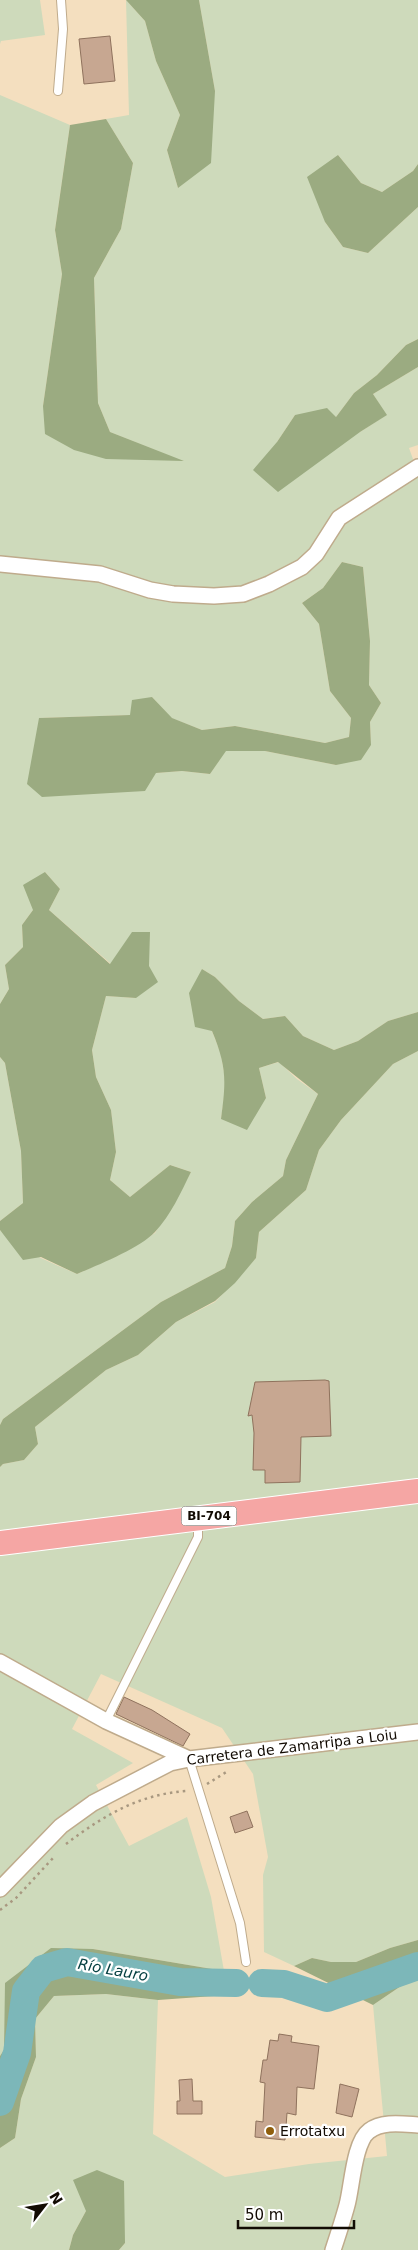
<svg xmlns="http://www.w3.org/2000/svg" width="418" height="2250" font-family="'DejaVu Sans',sans-serif">
<style>
.green{fill:#cedabb;fill-rule:evenodd}
.forest{fill:#9bab81}
.lines{fill:none;stroke-linecap:round;stroke-linejoin:round}
.river{stroke:#7cb7b9;stroke-width:28}
.building{fill:#c7a791;stroke:#8f725d}
.lane-casing{stroke:#bfab8c;stroke-width:10}
.street-casing{stroke:#bfab8c;stroke-width:18}
.primary-casing{stroke:#fff;stroke-width:26}
.path{stroke:#a89880;stroke-width:2.5;stroke-dasharray:2.5 4;stroke-linecap:butt}
.lane{stroke:#fff;stroke-width:8}
.street{stroke:#fff;stroke-width:15}
.primary{stroke:#f5a6a4;stroke-width:24}
.poi-dot{fill:#905f0d;stroke:#fff;stroke-width:2}
.labels{text-anchor:middle;stroke-width:4.5;stroke-linejoin:round;paint-order:stroke}
.shield{fill:#fff;stroke:#59544f;stroke-width:1}
.shield-label{font-size:12px;font-weight:bold;fill:#120b03}
.street-label{font-size:14px;fill:#120b03;stroke:#fff}
.poi-label{font-size:14px;fill:#120b03;stroke:#fff;text-anchor:start}
.water-label{font-size:15px;font-style:italic;fill:#074143;stroke:#fff}
</style>
<rect width="100%" height="100%" fill="#f4dfbf"/>
<!-- green -->
<path class="green" d="M0,0H40L45,35L1,41L0,44Z
M126,0L145,21L156,61L180,115L167,150L178,188L215,91L199,0H418V164L413,171L382,192L361,183L338,155L325,222L343,247L368,253L418,207V339L406,345L377,375L354,393L336,417L295,415L277,442L360,432L386,415L373,394L418,367V445L409,448L418,473V1012L388,1021L358,1041L334,1050L303,1036L285,1016L263,1019L239,1001L215,977L202,969L212,1031L221,1054L226,1084L221,1119L266,1098L259,1068L279,1062L297,1079L318,1094L286,1160L283,1176L252,1202L235,1221L232,1246L225,1268L161,1302L3,1419L0,1425V1230C19,1251 51,1262 77,1274L119,1255L155,1233L191,1172L170,1165L130,1197L110,1180L116,1152L111,1110L96,1077L92,1050L106,996L136,998L122,949L111,964L49,910L60,889L45,872L33,910L22,925L23,947L5,965L9,989L0,1004V95L70,125L55,230L62,274L43,406L183,461L110,432L98,403L94,278L121,229L133,163L106,119L129,115ZM342,562L363,567L370,641L369,685L381,703L370,722L371,745L336,765L265,751H225L210,774L182,771L156,773L39,718L131,715L152,697L171,718L202,730L235,726L325,743L349,737L351,718L330,691L319,624L302,603L323,588Z
M418,1051V1940L390,1948L356,1962H331L312,1958L294,1966L264,1952L263,1875L268,1857L253,1774L222,1728L101,1674L72,1729L133,1763L96,1785L129,1846L187,1817L211,1897L224,1971L93,1949L0,2056V1467L3,1464L24,1460L38,1444L35,1427L106,1370L138,1355L176,1322L215,1302L256,1258L259,1232L306,1190L319,1150L341,1120L393,1064Z
M0,1057L5,1063L21,1151L23,1203L0,1221Z
M418,1980V2250H119L125,2243L86,2211L73,2235L69,2250H0V2148L15,2138L21,2099L36,2057L35,2019L54,1996L106,1994L158,2000L153,2134L225,2177L309,2164L387,2156L373,2005L401,1986Z"/>
<!-- forest -->
<path class="forest" d="M126,0H199L215,91L211,163L178,188L167,150L180,115L156,61L145,21Z
M106,119L133,163L121,229L94,278L98,403L110,432L184,461L106,459L74,450L45,434L43,406L62,274L55,230L70,125Z
M338,155L361,183L382,192L413,171L418,164V207L368,253L343,247L325,222L307,177Z
M418,339V367L373,394L387,415L360,432L278,492L253,470L277,442L295,415L327,408L336,417L354,393L377,375L406,345Z
M342,562L363,567L370,641L369,685L381,703L370,722L371,745L361,760L336,765L265,751H226L210,774L182,771L156,773L145,791L42,797L27,784L39,718L130,715L132,700L152,697L172,718L202,730L235,726L325,743L349,737L351,718L330,691L319,624L302,603L323,588Z
M45,872L60,889L49,910L110,964L132,932H150L149,966L158,982L136,998L106,996L92,1050L96,1077L111,1110L116,1152L110,1180L130,1197L170,1165L191,1172C181,1192 171,1215 155,1232C140,1248 98,1265 77,1274L41,1257L23,1260L0,1230V1221L23,1203L21,1151L5,1063L0,1057V1004L9,989L5,965L23,947L22,925L33,910L23,885Z
M202,969L215,977L239,1001L263,1019L285,1016L303,1036L334,1050L358,1041L388,1021L418,1012V1051L393,1064L341,1120L319,1150L306,1190L259,1232L256,1258L235,1283L215,1301L176,1322L138,1355L106,1370L35,1427L38,1444L24,1460L3,1464L0,1467V1425L3,1419L161,1302L225,1268L232,1246L235,1221L252,1202L283,1176L286,1160L318,1094L278,1062L259,1068L266,1098L247,1130L221,1119C226,1081 227,1067 212,1031L195,1027L189,993Z
M418,1940V1980L401,1986L373,2005L294,1966L312,1958L331,1962H356L390,1948Z
M51,1948L93,1949L224,1971L228,1995L158,2000L106,1994L54,1996L35,2019L36,2057L21,2099L15,2138L0,2148V2056L4,2050L5,1983Z
M97,2170L124,2181L125,2243L119,2250H69L73,2235L86,2211L73,2180Z"/>
<g class="lines">
<!-- river -->
<path class="river" d="M262,1983L284,1984L327,1998L418,1966
M0,2102L17,2053L26,1991L43,1969L67,1962L180,1982L236,1983"/>
</g>
<!-- building -->
<path class="building" d="M110,36L115,81L84,84L79,39Z
M325,1380L329,1381L331,1436L301,1437L300,1482L265,1483V1470H253L254,1433L252,1415L248,1416L255,1382Z
M124,1697L152,1710L190,1734L183,1746L116,1714Z
M247,1811L253,1827L235,1833L230,1817Z
M279,2034L292,2036L291,2042L319,2046L314,2089L297,2087L296,2115L287,2113L285,2140L255,2137L256,2121L263,2122L265,2083L260,2082L263,2060H267L270,2040L278,2041Z
M192,2079L193,2101H202V2114H177V2101H180L179,2080Z
M340,2084L359,2089L352,2117L336,2113Z"/>
<g class="lines">
<defs>
<path id="lane" d="M58,91L63,29L61,0
M106,1721L198,1537V1522
M189,1759L240,1923L246,1962"/>
<path id="street" d="M0,564L100,574L150,590L173,594L214,596L243,594L269,584L302,567L316,554L339,518L418,467
M0,1662L106,1721L189,1759
M0,1889L61,1826L93,1803L170,1763L189,1759L418,1732
M333,2250C338,2235 343,2220 347,2205C352,2187 354,2142 369,2131C382,2121 402,2124 418,2125"/>
<path id="primary" d="M0,1543L418,1491"/>
</defs>
<!-- lane casing -->
<use href="#lane" class="lane-casing"/>
<!-- street casing -->
<use href="#street" class="street-casing"/>
<!-- primary casing -->
<use href="#primary" class="primary-casing"/>
<!-- path -->
<path class="path" d="M207,1784L228,1771
M66,1844C103,1816 139,1794 187,1791
M0,1910L16,1898L54,1857"/>
<!-- lane -->
<use href="#lane" class="lane"/>
<!-- street -->
<use href="#street" class="street"/>
<!-- primary -->
<use href="#primary" class="primary"/>
</g>
<!-- markers -->
<circle class="poi-dot" cx="270" cy="2131" r="5"/>
<g class="labels">
<!-- shield labels -->
<rect class="shield" x="181.5" y="1506.5" width="55" height="19" rx="4"/>
<g class="shield-label">
<text x="209" y="1520">BI-704</text>
</g>
<!-- street labels -->
<g class="street-label">
<text transform="translate(292 1747) rotate(-7)" y="5">Carretera de Zamarripa a Loiu</text>
</g>
<!-- poi labels -->
<g class="poi-label">
<text x="280" y="2136">Errotatxu</text>
</g>
<!-- water labels -->
<g class="water-label">
<text transform="translate(113 1970) rotate(10)" y="5">Río Lauro</text>
</g>
</g>
<!-- north arrow -->
<g transform="translate(45 2205) rotate(59)" stroke="#ffffff" stroke-width="4" paint-order="stroke">
<path d="M0-4L9 19L0 12L-9 19Z" fill="#120b03"/>
<text y="-8" font-size="14" font-weight="bold" text-anchor="middle" fill="#120b03">N</text>
</g>
<!-- scale -->
<path d="M238 2220v8h116v-8" fill="none" stroke="#120b03" stroke-width="2.5"/>
<text x="245" y="2220" font-size="15" fill="#120b03" stroke="#ffffff" stroke-width="4" paint-order="stroke">50 m</text>
</svg>
